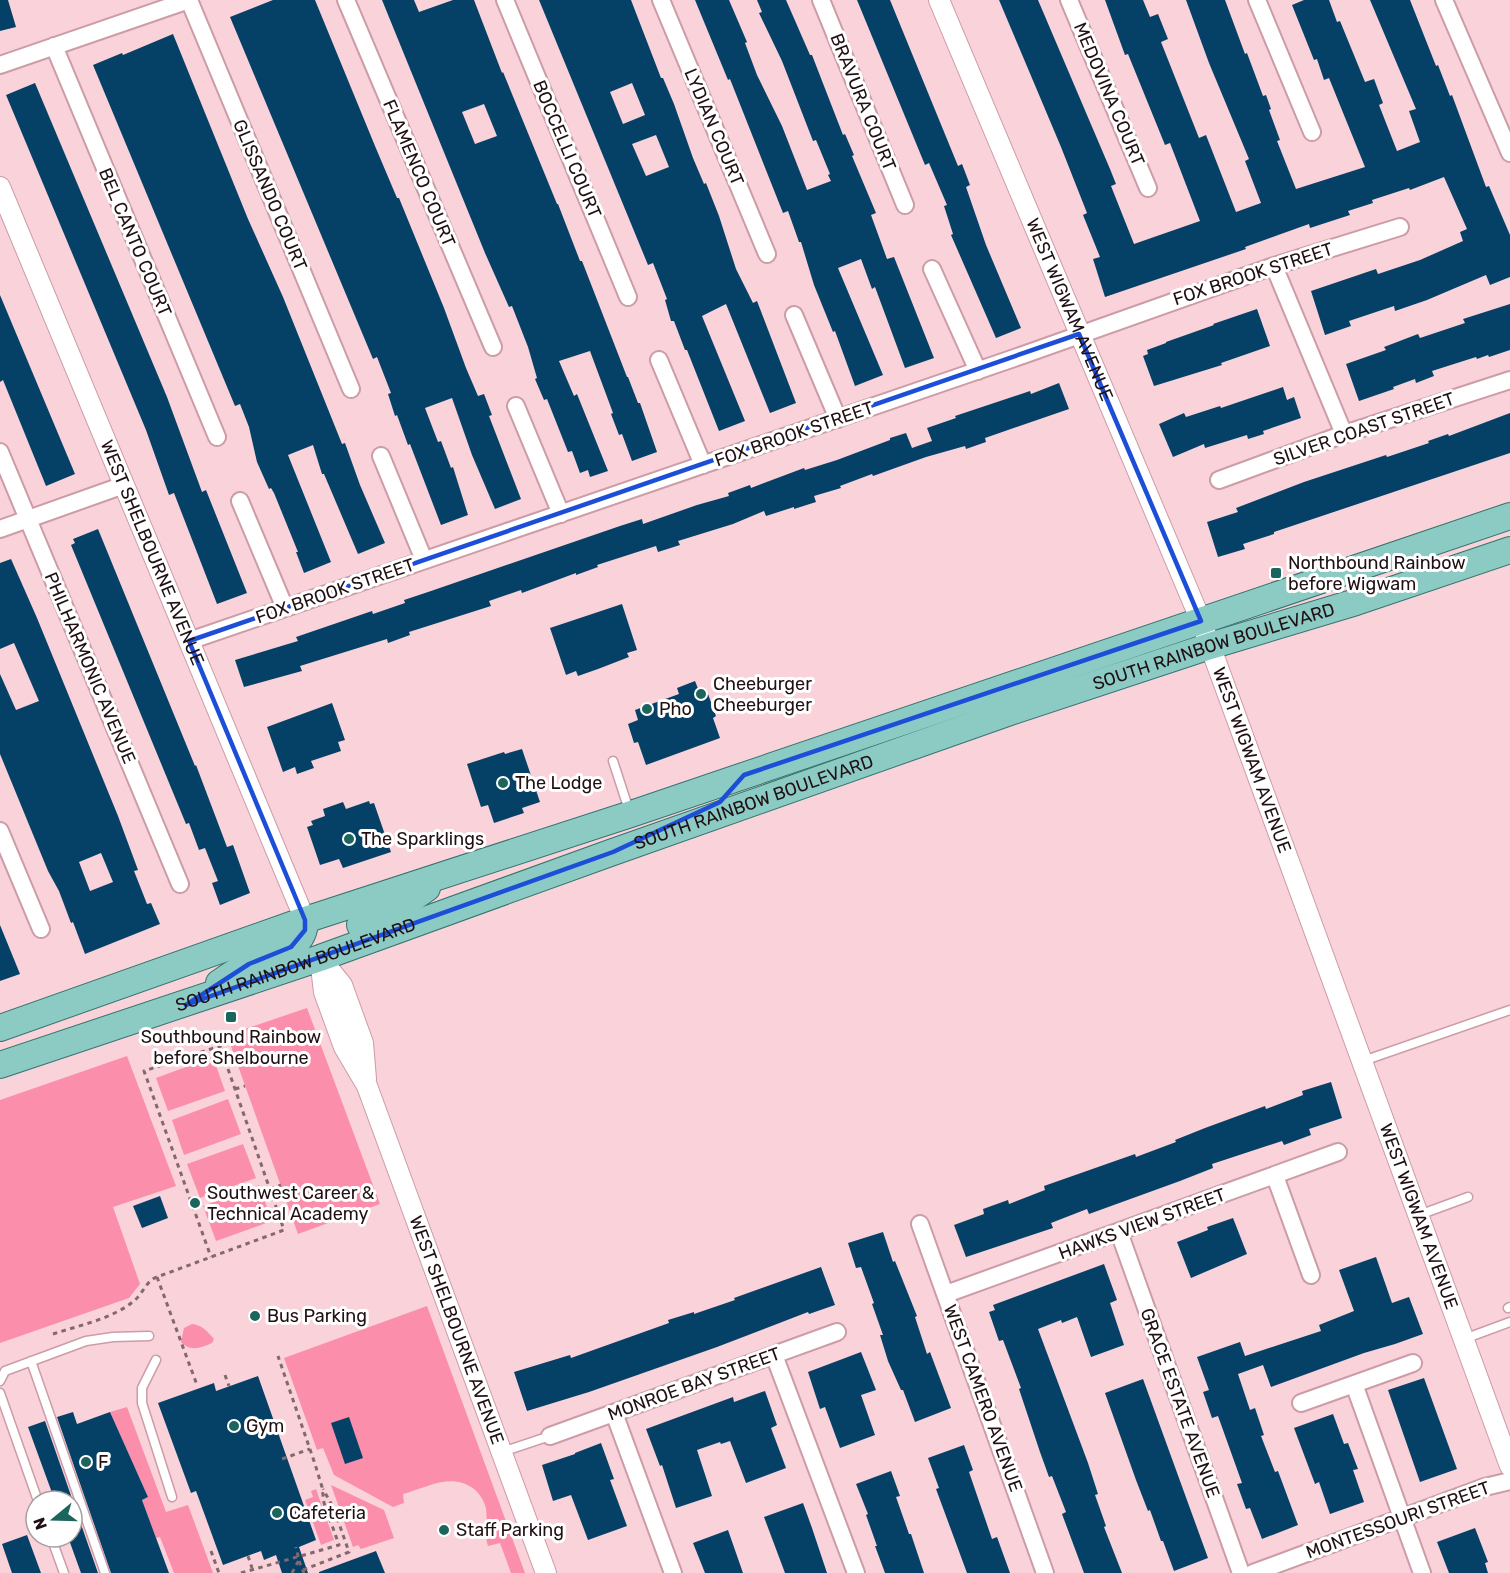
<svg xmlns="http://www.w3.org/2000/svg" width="1510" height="1573" font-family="Rubik,sans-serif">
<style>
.green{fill:#fb8fab}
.building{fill:#054167;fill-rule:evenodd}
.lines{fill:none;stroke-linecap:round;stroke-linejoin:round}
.service-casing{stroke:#cc9ca7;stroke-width:11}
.minor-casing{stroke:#cc9ca7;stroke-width:20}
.tertiary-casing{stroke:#cc9ca7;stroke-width:22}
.primary-casing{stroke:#34736c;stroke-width:28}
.path{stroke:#83686e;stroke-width:3;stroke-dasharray:4.5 4.5;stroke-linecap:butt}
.service{stroke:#fff;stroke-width:8}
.minor{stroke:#fff;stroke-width:16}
.tertiary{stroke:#fff;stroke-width:20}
.primary{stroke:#8bcbc4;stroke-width:26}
.marked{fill:none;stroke:#1d4ed8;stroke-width:4.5;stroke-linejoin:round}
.poi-dot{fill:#1b655d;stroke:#fff;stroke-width:2}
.labels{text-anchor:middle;stroke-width:6;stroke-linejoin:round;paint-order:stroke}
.street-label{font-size:18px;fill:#201014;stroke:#fff}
.poi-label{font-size:18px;fill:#201014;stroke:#fff;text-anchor:start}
</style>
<rect width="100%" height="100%" fill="#fad2da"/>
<!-- green -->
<path class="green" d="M307,1008L380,1204L298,1234L227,1035Z
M127,1056L176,1186L113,1207L140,1284L129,1298L0,1343V1100Z
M213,1057L225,1091L168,1111L156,1078Z
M228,1099L241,1134L184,1155L172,1120Z
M243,1144L256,1178L200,1198L187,1164Z
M259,1185L272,1221L216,1241L203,1206Z
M427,1306L525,1573H511L500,1543L488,1546C484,1534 488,1522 486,1509C485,1502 480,1494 474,1489C452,1472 428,1487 403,1494L404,1503L393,1507L334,1475L323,1448L317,1450L284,1358Z
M192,1324C202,1325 207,1331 214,1339L212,1343C201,1348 190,1352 181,1342L184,1328Z
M127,1407L166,1512L188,1505L213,1573C199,1573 187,1573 174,1573L160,1537L156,1538L142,1500L148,1497L110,1412Z
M331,1485L384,1510L394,1538L361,1549L358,1545L353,1547Z
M316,1489L334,1540L321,1545L305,1500L313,1497L311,1491Z"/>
<!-- building -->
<path class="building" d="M0,0H8L16,27L0,31Z
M273,0H315L375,146L397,198H399L444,308L466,368L478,396L484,394L492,415L489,416L521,499L495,509L472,455L452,398L425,408L438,442L441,441L451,468L453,467L468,515L441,525L410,444L408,445L397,415L395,416L388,394L391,393L377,357L373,359L230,17Z
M382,0H414L419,12L453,0H474L502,73L503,72L557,204H558L580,261H582L627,377H628L638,403H640L657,452L632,461L622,434L619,435L611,414L613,413L590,351L559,361L574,396L577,394L608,471L590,477L588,470L580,473L572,451L568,452L547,399L544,400L535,379L537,378L528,347L512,306L509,307L485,253ZM484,104L497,136L475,144L462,112Z
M539,0H631L661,78H663L674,104L693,158L704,184L706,183L719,216L736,269L753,303L757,301L796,403L770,413L726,304L702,316L745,421L719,431L687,350H685L674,321H671L665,300L667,299L653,263L648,265ZM632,83L645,115L623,124L610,92ZM656,135L669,167L646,176L632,144Z
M695,0H729L747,42L745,43L757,75L782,126L807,190L831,181L828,175L830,174L816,140L813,141L782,61L759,13L762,12L757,0H786L810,55H812L843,135L845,134L854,155L852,156L876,213L871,215L887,259L894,257L934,358L905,368L875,287L872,289L861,259L838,268L883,375L855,386L835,331L833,332L814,285L801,242H799L788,211L783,213L730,79L728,80Z
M857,0H890L958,166L962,164L970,185L966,187L986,245L1021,328L996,338L951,235L953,234L944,206L947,205L929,163L925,165Z
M999,0H1038L1110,169L1116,184L1111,186L1134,244L1200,221L1170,143L1165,145L1128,54L1125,55L1105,0H1143L1150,17L1158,14L1168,39L1161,42L1199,138L1206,135L1236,212L1261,203L1245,161L1249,159L1209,63L1186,0H1225L1245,54L1247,53L1263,96L1266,95L1271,109L1269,110L1280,140L1277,141L1296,189L1365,167L1329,78L1324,80L1317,59L1314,60L1292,5L1304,0H1329L1337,22L1340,21L1365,82L1374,79L1383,103L1379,105L1397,151L1420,142L1409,111L1416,109L1370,0H1410L1436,66L1438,65L1450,96L1452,95L1486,187L1489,186L1510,235V277L1490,285L1486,275L1427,300L1395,311L1394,306L1349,321L1351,326L1325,335L1311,291L1376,269L1378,274L1420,260L1463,241L1460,232L1467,229L1444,177L1410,190L1409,188L1372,200L1373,203L1348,211L1350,215L1310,228L1309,224L1281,234L1245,247L1246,249L1105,297L1093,259L1100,257L1083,215L1087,213L1061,147Z
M173,34L248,219L283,297L342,444L345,443L360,485L385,543L358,554L324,474H322L313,445L288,455L331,562L304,573L296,552H298L274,493L271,488L269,489L257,462L249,427L240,404L235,406L93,65L122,53L123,55Z
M35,83L167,397L202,492L206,490L247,593L217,604L174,493L169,495L146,430L6,95Z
M0,295L75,474L46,486L3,380L0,382Z
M1510,304V350L1489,357L1488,355L1477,359L1476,357L1432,371L1434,376L1416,383L1415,379L1393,387L1394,389L1359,401L1346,364L1386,350L1384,347L1418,334L1420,338L1465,323L1463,319Z
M1257,309L1270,346L1221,363L1222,365L1154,386L1143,356L1148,354L1147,350L1166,343V342L1214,325L1213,324Z
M1059,383L1069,409L985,438L986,442L966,449L965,446L926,457L873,476L872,474L840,486L841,488L814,496L816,502L794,509V507L766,516L764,511L733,524L678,541L680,545L658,552L656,546L597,565L598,567L576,575V573L522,593L521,590L489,601L491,606L409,632L410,635L388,643L387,639L300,666L302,671L244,687L235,660L298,641L296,637L372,611L373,614L405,603L404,600L431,591L620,526L642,519L643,524L697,505L729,496L728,493L750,485L751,488L804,468L805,470L837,460L890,440V438L906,433L912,448L932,441L927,428L956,418L955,416L1030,391L1031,394Z
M1283,387L1287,400L1294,397L1301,418L1263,431L1264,434L1248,439L1247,435L1205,448L1204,444L1173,457L1159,424L1184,413L1186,417L1220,406L1221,408Z
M1510,413V453L1274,532V534L1243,544L1245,549L1218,557L1207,522L1238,512L1236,508L1304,482L1386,455L1387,457L1429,443L1428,441L1448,434L1449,436Z
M98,529L195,766L196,765L227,847L233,845L250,893L220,905L212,883L218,881L205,848L199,850L189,823L186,824L71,545L75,543L73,539Z
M11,559L37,618L118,816L138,870L134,871L147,904L151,903L160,924L85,954L73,922L71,923L59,891L48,871L0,754V674L16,710L39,701L14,643L0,649V563ZM101,853L113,882L90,891L79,862Z
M622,604L637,650L627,653L629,657L598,669L578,676L576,671L566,675L550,628Z
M695,681L701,696L708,694L716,716L713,718L720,738L646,765L638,742L634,743L628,724L638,720L635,710L679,694L677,688Z
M332,703L345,740L338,742L341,751L311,761L314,768L297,774L295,767L283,772L267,727Z
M522,749L540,802L522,808L524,813L494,823L488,805L481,807L467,764L504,752L505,754Z
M369,801L370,804L374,803L391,852L343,868L339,859L320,865L307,827L313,825L311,821L325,816L323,809L343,802L346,809Z
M0,925L20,974L0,981Z
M1331,1082L1342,1118L1309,1129L1311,1135L1284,1145L1282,1141L1212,1164L1213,1168L1180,1181L1089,1214L1087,1209L1051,1223L1053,1228L966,1257L954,1225L984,1214L983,1209L1008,1200L1009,1204L1045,1190L1044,1186L1135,1154L1136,1157L1176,1142L1175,1140L1205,1128L1265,1106L1266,1109L1303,1095L1302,1091Z
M160,1196L168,1218L142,1228L133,1206Z
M1233,1218L1247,1254L1191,1278L1177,1242L1208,1230L1207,1227Z
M883,1232L893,1262L895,1261L917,1316L915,1317L927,1354L930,1352L951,1408L915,1422L903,1390H901L888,1361L880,1335H883L872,1304L874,1303L861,1267L856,1268L848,1243Z
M1376,1257L1392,1303L1409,1297L1423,1334L1395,1344L1364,1353L1271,1387L1263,1365L1238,1374L1250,1410L1255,1408L1264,1435L1261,1436L1275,1472L1278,1471L1298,1525L1262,1539L1250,1508L1246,1509L1237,1484L1242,1483L1218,1416L1212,1418L1203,1392L1209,1390L1197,1357L1240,1342L1245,1356L1321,1331L1319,1325L1354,1311L1339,1270Z
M1104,1264L1117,1300L1110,1303L1124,1345L1091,1357L1077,1317L1062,1323L1061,1320L1038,1329L1088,1463L1098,1494L1095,1495L1106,1526L1104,1527L1122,1573H1084L1062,1514L1066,1512L1052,1476L1049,1477L1040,1452L1019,1389L1021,1388L1003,1340L999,1341L989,1312L995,1310L993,1305Z
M821,1267L835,1305L809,1314L808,1312L717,1347L589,1392L527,1411L514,1372L570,1355L571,1358L669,1323L668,1320L694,1312V1314L735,1300L734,1298Z
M861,1352L876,1390L861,1395L875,1435L840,1448L825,1407L820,1409L808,1372Z
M258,1376L316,1540L299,1547L308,1573H282L276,1555L264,1560L261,1551L223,1565L196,1491L191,1493L158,1403L214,1383L216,1391Z
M1424,1378L1457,1469L1420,1482L1388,1390Z
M1143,1379L1208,1558L1174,1571L1163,1541H1161L1150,1510L1148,1511L1136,1480L1105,1393Z
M765,1391L777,1425L771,1428L786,1468L746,1483L730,1441L721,1444L720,1442L697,1450L712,1496L676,1508L662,1465L660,1466L646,1429L733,1397L734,1402Z
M73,1412L77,1424L110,1412L148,1497L142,1500L169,1573H111L57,1417Z
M1333,1414L1344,1444L1348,1443L1358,1469L1353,1470L1364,1502L1330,1514L1319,1482L1315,1484L1294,1428Z
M349,1417L363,1458L345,1464L331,1423Z
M45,1421L98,1573H81L68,1537H72V1501H55L28,1427Z
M601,1443L614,1479L610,1480L627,1526L588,1540L571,1495L553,1501L542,1465L575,1454V1453Z
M964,1445L973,1470L969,1472L992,1539L997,1537L1010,1573H967L936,1489L939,1488L928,1458Z
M891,1471L900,1496L896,1497L909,1534H911L924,1573H885L875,1546H877L866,1515L868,1514L856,1484Z
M803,1503L812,1528L827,1573H785L764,1517Z
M1475,1528L1488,1562L1485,1563L1488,1573H1449L1437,1542Z
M728,1530L743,1573H705L693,1543Z
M27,1535L41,1573H12L2,1544Z
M376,1551L385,1573H319V1572Z"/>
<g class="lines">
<defs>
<path id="service" d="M613,761L629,810
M1363,1061L1510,1010
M1419,1215L1468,1197
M1508,1308L1510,1307
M1464,1339L1510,1322
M156,1360L142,1388V1403L172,1497
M31,1361L105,1573
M0,1381L5,1371L86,1341L113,1337L149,1336
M0,1393L38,1501
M502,1452L550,1436
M51,1537L64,1573"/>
<path id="minor" d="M189,0L351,389
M346,0L493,347
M505,0L628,297
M661,0L767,254
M821,0L905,205
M1069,0L1148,188
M1257,0L1312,132
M1444,0L1510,153
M54,46L217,437
M0,65L189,0
M1274,266L1344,434
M932,269L978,371
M794,315L838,419
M659,360L703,465
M516,406L561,514
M0,452L180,884
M381,456L424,560
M1219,480L1344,434L1510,380
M240,501L285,608
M0,529L124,485
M189,641L1023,355L1274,266L1400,227
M0,831L41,929
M1275,1176L1311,1275
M920,1224L1045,1573
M1119,1232L1241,1573
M946,1294L1338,1152
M774,1355L856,1573
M1354,1384L1422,1573
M1301,1403L1413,1363
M614,1413L673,1573
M550,1436L837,1332
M1253,1573L1485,1487L1510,1481"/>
<g id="tertiary">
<path id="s1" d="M939,0L1201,621L1510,1466"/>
<path id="s2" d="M0,187L305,920"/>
<path id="s3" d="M320,958L324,992L344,1047L367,1086L546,1573"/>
<path d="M320,958L342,985L363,1043L366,1079"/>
</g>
<g id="primary">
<path d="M360,925L390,914L427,888"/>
<path d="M219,983C229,976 240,968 251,963C274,953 305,951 305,920"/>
<path d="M0,1028L305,920L631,814L1510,516"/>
<path id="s4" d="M0,1065L320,958L613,852L1010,712L1210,646L1356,602L1510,550"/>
</g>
</defs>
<!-- service casing -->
<use href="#service" class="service-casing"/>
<!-- minor casing -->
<use href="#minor" class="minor-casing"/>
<!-- tertiary casing -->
<use href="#tertiary" class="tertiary-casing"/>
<!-- primary casing -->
<use href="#primary" class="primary-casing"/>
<!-- path -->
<path class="path" d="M235,1089L245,1086
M270,1189L281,1185
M157,1277L197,1385
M53,1334C80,1325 113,1319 135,1300C143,1293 147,1280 157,1277L284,1230L220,1046L144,1071L211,1257
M225,1375L229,1386
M282,1459L310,1449
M211,1551L219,1573
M248,1556L252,1568
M299,1561L304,1573
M303,1570L349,1552L334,1509L323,1489
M241,1573L339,1545L324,1503L322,1487L315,1464L278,1356
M292,1573L299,1560L296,1547"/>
<!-- service -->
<use href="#service" class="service"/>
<!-- minor -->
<use href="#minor" class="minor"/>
<!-- tertiary -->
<use href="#tertiary" class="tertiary"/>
<!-- primary -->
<use href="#primary" class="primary"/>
</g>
<!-- marked area -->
<path class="marked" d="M1079,334L1201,621L744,775L720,802L613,852L186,1005L249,964L291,947L305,930V920L189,641Z"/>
<!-- markers -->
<g class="poi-dot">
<rect x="1270" y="567" width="12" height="12" rx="3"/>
<circle cx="701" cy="694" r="6"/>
<circle cx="647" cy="709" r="6"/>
<circle cx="503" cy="783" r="6"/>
<circle cx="349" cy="839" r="6"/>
<rect x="225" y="1011" width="12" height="12" rx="3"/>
<circle cx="195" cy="1203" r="6"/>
<circle cx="255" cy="1316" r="6"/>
<circle cx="234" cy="1426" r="6"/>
<circle cx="86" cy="1462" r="6"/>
<circle cx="277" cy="1513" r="6"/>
<circle cx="444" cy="1530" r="6"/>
</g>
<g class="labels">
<!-- street labels -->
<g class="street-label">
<text transform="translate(1109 94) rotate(67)" y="6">MEDOVINA COURT</text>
<text transform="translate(863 102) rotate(68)" y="6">BRAVURA COURT</text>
<text transform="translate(714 127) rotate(67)" y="6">LYDIAN COURT</text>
<text transform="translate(567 149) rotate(67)" y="6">BOCCELLI COURT</text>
<text transform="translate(419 173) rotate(67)" y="6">FLAMENCO COURT</text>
<text transform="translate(270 195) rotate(67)" y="6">GLISSANDO COURT</text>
<text transform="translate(135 242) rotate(67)" y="6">BEL CANTO COURT</text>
<text transform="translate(1253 274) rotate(-18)" y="6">FOX BROOK STREET</text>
<text dy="6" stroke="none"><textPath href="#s1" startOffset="336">WEST WIGWAM AVENUE</textPath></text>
<text transform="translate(1364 429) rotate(-19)" y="6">SILVER COAST STREET</text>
<text transform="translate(794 434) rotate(-19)" y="6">FOX BROOK STREET</text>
<text dy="6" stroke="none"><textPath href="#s2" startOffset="396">WEST SHELBOURNE AVENUE</textPath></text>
<text transform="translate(335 591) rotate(-19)" y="6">FOX BROOK STREET</text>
<text dy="6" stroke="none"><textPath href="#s4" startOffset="1284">SOUTH RAINBOW BOULEVARD</textPath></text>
<text transform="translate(90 668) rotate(67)" y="6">PHILHARMONIC AVENUE</text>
<text dy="6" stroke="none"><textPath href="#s1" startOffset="822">WEST WIGWAM AVENUE</textPath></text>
<text dy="6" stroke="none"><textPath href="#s4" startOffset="798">SOUTH RAINBOW BOULEVARD</textPath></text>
<text dy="6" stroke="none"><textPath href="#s4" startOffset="312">SOUTH RAINBOW BOULEVARD</textPath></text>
<text dy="6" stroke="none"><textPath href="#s1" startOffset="1308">WEST WIGWAM AVENUE</textPath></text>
<text transform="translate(1142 1224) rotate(-20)" y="6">HAWKS VIEW STREET</text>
<text dy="6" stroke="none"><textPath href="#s3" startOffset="398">WEST SHELBOURNE AVENUE</textPath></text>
<text transform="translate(694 1384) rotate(-20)" y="6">MONROE BAY STREET</text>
<text transform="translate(983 1398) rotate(70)" y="6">WEST CAMERO AVENUE</text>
<text transform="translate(1180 1403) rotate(70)" y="6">GRACE ESTATE AVENUE</text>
<text transform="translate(1398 1520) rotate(-20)" y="6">MONTESSOURI STREET</text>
</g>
<!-- poi labels -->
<g class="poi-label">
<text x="1288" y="569">Northbound Rainbow<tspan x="1288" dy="21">before Wigwam</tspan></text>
<text x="713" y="690">Cheeburger<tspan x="713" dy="21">Cheeburger</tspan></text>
<text x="659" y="715">Pho</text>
<text x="515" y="789">The Lodge</text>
<text x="361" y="845">The Sparklings</text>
<text x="231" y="1043" text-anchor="middle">Southbound Rainbow<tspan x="231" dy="21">before Shelbourne</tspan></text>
<text x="207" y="1199">Southwest Career &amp;<tspan x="207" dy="21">Technical Academy</tspan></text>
<text x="267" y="1322">Bus Parking</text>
<text x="246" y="1432">Gym</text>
<text x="98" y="1468">F</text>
<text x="289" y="1519">Cafeteria</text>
<text x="456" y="1536">Staff Parking</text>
</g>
</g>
<!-- north arrow -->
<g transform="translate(54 1519) rotate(251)"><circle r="28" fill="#ffffff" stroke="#a69fa1" stroke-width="1.5"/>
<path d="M0-4.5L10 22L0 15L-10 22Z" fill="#1b655d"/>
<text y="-9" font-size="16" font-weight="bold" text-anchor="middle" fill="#201014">N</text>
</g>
</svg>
